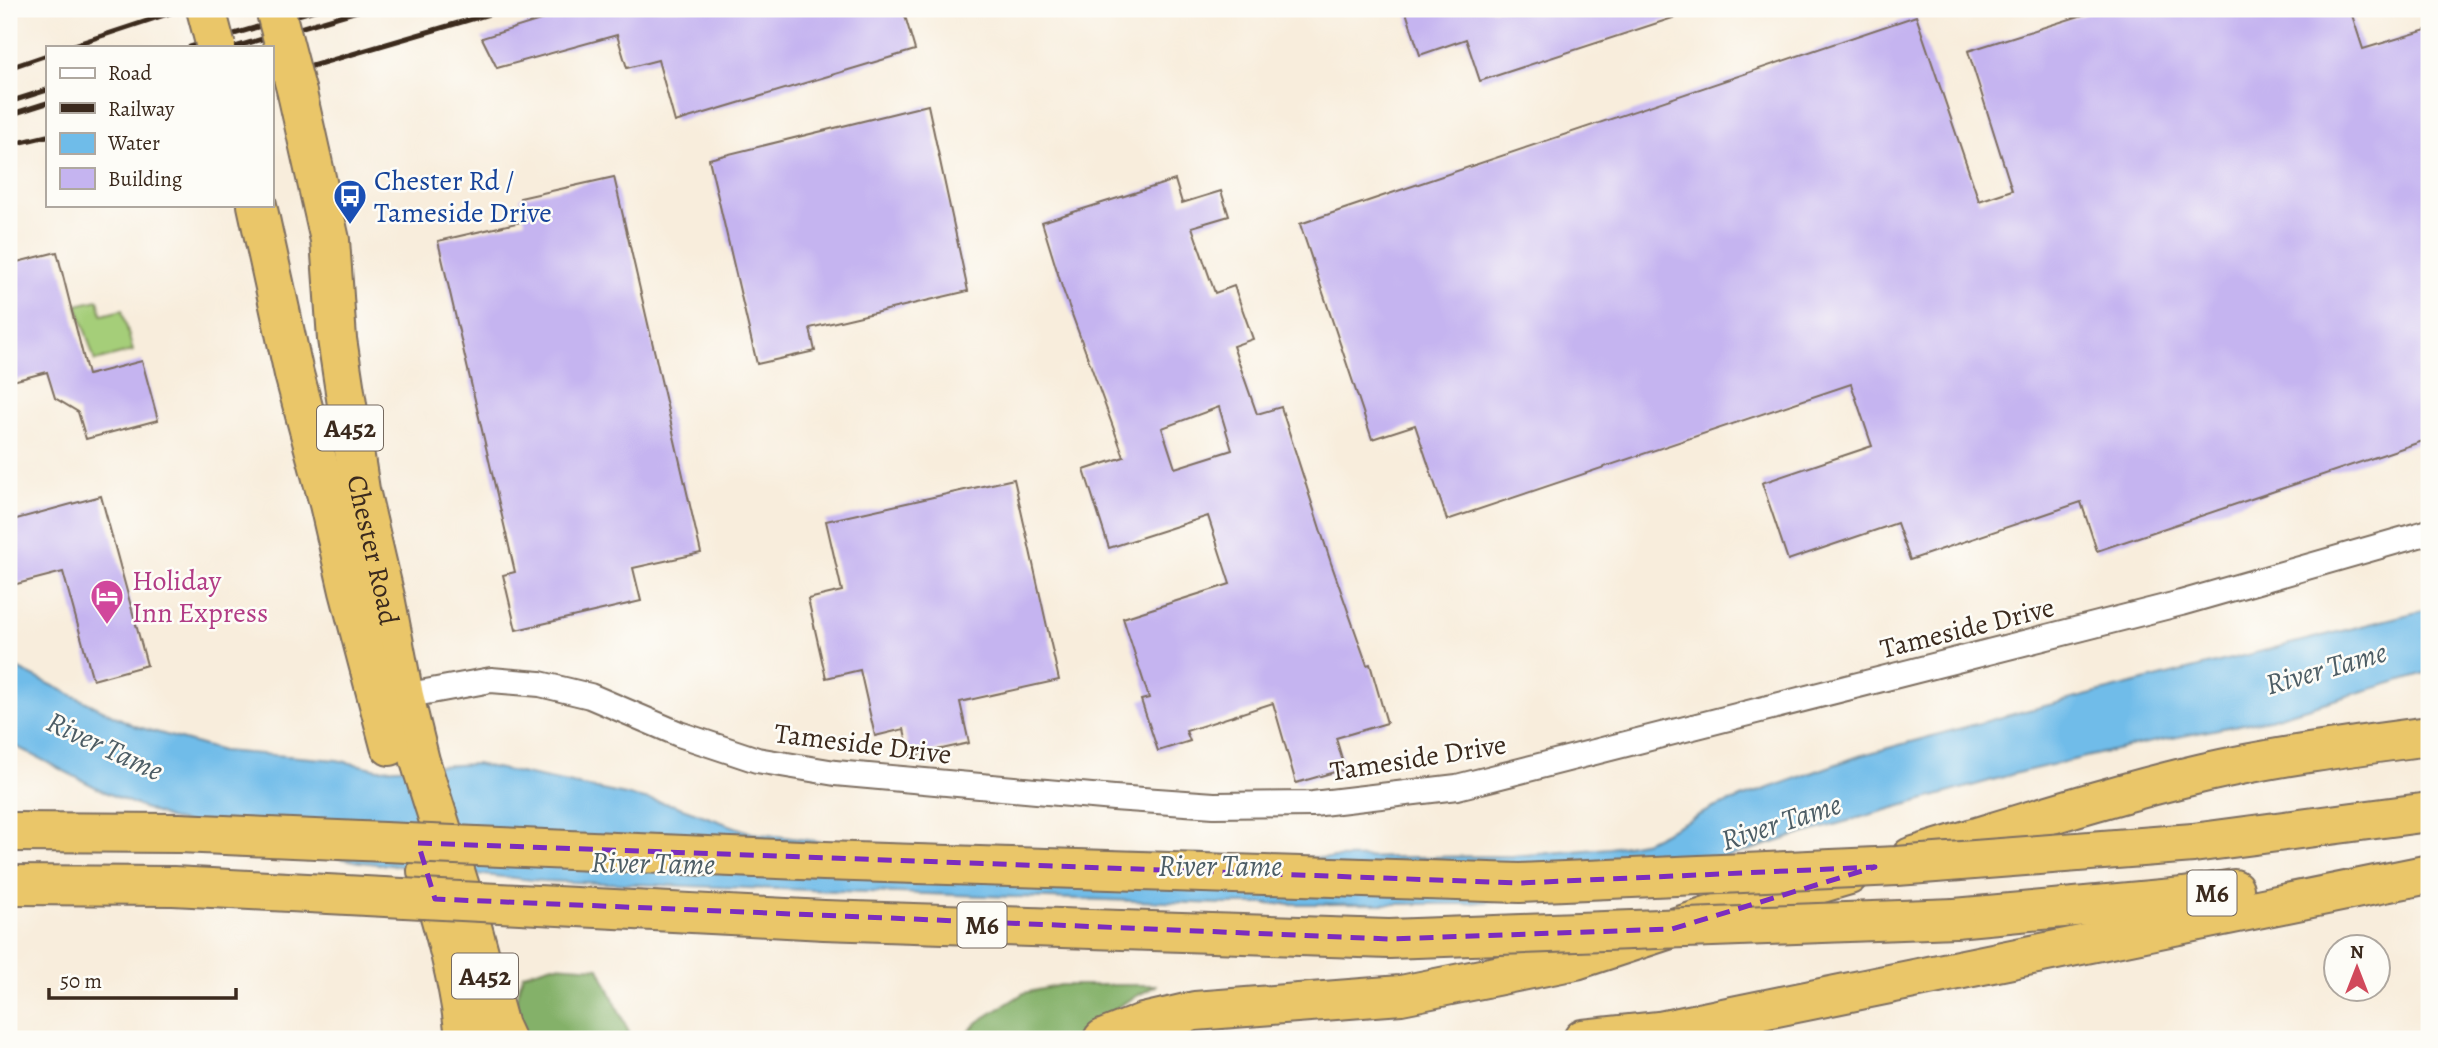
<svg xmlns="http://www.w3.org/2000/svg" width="2438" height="1048" font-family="Alegreya,serif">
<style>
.green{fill:#a5ce79;stroke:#707c4c;stroke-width:2}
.forest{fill:#84b169;stroke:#606e44;stroke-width:2}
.water{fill:#6fbce9;stroke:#557384;stroke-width:2}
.building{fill:#c5b4f0;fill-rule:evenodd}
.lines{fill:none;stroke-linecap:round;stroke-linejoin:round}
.street-casing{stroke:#7d6e60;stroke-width:28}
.highway-casing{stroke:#7d6e60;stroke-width:42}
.street{stroke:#fff;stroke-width:24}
.highway{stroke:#eac669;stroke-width:38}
.rail{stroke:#3b2a1e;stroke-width:5}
.highway-bridge-casing{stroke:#7d6e60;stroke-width:42;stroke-linecap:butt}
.highway-bridge{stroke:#eac669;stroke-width:38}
.marked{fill:none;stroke:#7b2cbf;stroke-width:5;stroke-dasharray:14 9;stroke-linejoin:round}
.labels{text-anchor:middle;stroke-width:5;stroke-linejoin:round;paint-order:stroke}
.shield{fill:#fdfcf7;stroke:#75695f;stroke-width:2}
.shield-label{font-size:26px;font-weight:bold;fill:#3b2a1e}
.transit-label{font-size:28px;fill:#164399;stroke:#fdfcf7;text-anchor:start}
.street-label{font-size:28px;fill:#3b2a1e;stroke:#fdfcf7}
.hotel-label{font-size:28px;fill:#b23c85;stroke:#fdfcf7;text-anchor:start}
.water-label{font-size:30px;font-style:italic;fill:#4d5d65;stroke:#fdfcf7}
</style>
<rect width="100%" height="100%" fill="#fdfcf7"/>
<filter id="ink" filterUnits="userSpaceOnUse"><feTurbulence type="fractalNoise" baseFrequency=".0143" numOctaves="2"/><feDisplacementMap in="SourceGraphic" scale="14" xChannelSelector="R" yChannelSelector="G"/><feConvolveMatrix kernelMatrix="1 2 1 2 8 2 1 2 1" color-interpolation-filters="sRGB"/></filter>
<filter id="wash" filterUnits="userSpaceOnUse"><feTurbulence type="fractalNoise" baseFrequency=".00686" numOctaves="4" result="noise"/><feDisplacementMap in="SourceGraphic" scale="28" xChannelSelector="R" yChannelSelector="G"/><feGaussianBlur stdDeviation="1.57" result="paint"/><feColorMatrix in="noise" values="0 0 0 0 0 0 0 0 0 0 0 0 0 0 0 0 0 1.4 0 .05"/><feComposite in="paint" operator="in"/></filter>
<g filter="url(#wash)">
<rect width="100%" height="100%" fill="#f8eddc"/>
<!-- green -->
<path class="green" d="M98,300L102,315L122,310L133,351L95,361L77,305Z"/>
<!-- forest -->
<path class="forest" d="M553,965L599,968L632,1039H525L516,999L523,974Z
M1061,985H1157L1122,1004L1074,1039H960L978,1022L1024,993Z"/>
<!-- water -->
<path class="water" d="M2429,609V672L2269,719L2142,744L2021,772L1795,836L1624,889L1461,904H1223L542,881L360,862L267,844L168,818L107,793L9,743V664L135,726L222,751L337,760L378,769L476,764L674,805L752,833L871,848L1329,858L1513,856L1610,848L1647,841L1713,808L1859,756L2013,714Z"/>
<g id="blocks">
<!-- building -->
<path class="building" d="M576,9H903L915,50L675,122L658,60L627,68L617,35L497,68L482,38Z
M1405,9H1688V13L1480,81L1466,39L1420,55Z
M2102,9H2350L2363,49L2429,29V439L2097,551L2081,502L1910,560L1897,523L1788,560L1762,483L1872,446L1851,384L1447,520L1415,425L1372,439L1300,224L1916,16L1979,201L2012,190L1968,51Z
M928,105L968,291L810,328L815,351L757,364L709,159Z
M614,177L701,553L633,568L641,601L516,630L503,575L515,572L438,241L525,221L520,198Z
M1175,180L1182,203L1221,191L1229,216L1192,227L1215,293L1234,286L1253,339L1233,346L1257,414L1281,407L1331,563L1367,665L1370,664L1387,723L1336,738L1345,769L1296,783L1273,703L1186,731L1190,741L1158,751L1141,700L1149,698L1123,618L1230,584L1208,516L1109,548L1084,470L1124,457L1062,287L1042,222ZM1219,407L1232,450L1175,468L1162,428Z
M57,252L88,375L142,361L158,420L86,439L78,412L55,398L47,372L9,382V264Z
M1014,479L1059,680L960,702L969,743L910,756L904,729L875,736L860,670L826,678L808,599L842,591L826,521Z
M101,496L147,665L93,680L63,572L9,586V521Z"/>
</g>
</g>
<g filter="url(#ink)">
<use href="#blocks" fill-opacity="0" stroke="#7d6e60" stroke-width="2"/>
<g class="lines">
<defs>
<path id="street" d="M404,696L491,680L540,684L590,696L679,734L757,760L835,773L1114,798L1214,805L1313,804L1457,787L2181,603L2429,532"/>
<g id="highway">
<path id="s1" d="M297,93L330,240L337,339L360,490L385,597L404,696L420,761L468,912L499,1026L505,1039"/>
<path d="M257,205L294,374L329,504L349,591L390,746"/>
<path d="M1911,857C2008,828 2104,796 2203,773C2277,756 2354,746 2429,736"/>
<path d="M427,871C443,925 460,982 465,1039"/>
<path d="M1955,918L2184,897L2234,889"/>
<path d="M1103,1039L1143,1023L1195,1011L1401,995L1576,960L1716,914L1849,875"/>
<path d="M1583,1039L1659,1031L2429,874"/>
</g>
</defs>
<!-- street casing -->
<use href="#street" class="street-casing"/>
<!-- highway casing -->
<use href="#highway" class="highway-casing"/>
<!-- street -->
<use href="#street" class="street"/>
<!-- highway -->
<use href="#highway" class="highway"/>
<!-- rail -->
<path class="rail" d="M68,47L183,9
M190,47L318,9
M235,47L364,9
M9,68L47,55
M271,78L506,9
M9,102L47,90
M9,115L47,103
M9,145L47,136"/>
<defs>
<path id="highway-bridge" d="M206,9L216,47
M275,9L297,93
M9,832L179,833L824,861L1520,883L1897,866L2193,843L2429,812
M9,885L173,886L824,920L1389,939L1955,918"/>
</defs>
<!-- highway-bridge casing -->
<use href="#highway-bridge" class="highway-bridge-casing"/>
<!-- highway-bridge -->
<use href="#highway-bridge" class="highway-bridge"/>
</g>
</g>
<!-- marked area -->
<path class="marked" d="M418,843L1520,883L1875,867L1672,929L1389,939L435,899Z"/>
<!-- icons -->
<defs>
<symbol id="bus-pin" viewBox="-11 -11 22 30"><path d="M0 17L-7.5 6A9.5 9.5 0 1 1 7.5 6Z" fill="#1a4fb4" stroke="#fdfcf7"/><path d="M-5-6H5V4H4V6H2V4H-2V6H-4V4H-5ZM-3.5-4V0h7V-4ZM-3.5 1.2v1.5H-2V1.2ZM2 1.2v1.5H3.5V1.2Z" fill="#fff"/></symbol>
<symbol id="hotel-pin" viewBox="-11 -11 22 30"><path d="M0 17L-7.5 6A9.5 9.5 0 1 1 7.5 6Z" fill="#d1479c" stroke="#fdfcf7"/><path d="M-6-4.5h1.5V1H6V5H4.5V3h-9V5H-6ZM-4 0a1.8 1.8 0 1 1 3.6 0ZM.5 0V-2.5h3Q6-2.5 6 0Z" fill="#fff"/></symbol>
</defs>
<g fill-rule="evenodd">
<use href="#bus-pin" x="331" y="177" width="38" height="52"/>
<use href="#hotel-pin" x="88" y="577" width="38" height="52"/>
</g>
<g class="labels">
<!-- shield labels -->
<g class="shield">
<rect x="317" y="405.5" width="66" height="45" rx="5"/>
<rect x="2187.5" y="870.5" width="49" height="45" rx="5"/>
<rect x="957.5" y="902.5" width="49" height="45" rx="5"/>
<rect x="452" y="953.5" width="66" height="45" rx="5"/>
</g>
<g class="shield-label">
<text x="350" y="437">A452</text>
<text x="2212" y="902">M6</text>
<text x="982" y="934">M6</text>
<text x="485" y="985">A452</text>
</g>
<!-- transit labels -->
<g class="transit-label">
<text x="374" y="190">Chester Rd /<tspan x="374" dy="32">Tameside Drive</tspan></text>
</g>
<!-- street labels -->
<g class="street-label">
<text dy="10" stroke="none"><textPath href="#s1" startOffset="464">Chester Road</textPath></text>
<text transform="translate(1967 627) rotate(-14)" y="10">Tameside Drive</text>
<text transform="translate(863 743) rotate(7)" y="10">Tameside Drive</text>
<text transform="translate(1418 757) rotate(-9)" y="10">Tameside Drive</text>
</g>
<!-- hotel labels -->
<g class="hotel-label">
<text x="132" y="590">Holiday<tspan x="132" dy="32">Inn Express</tspan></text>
</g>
<!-- water labels -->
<g class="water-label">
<text transform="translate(2326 668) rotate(-16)" y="10">River Tame</text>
<text transform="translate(105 746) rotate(25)" y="10">River Tame</text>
<text transform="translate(1781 822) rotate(-18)" y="10">River Tame</text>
<text transform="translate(653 863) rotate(1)" y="10">River Tame</text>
<text x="1220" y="876">River Tame</text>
</g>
</g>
<!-- margin -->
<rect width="2438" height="1048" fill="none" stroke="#fdfcf7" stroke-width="35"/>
<!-- legend -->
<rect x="46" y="46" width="228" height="161" fill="#fdfcf7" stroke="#afa8a0" stroke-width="2"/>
<rect x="60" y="68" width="35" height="10" fill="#ffffff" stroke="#afa8a0" stroke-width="2"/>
<text x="108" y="80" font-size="21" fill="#3b2a1e">Road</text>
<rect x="60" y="103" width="35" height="10" fill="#3b2a1e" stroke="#afa8a0" stroke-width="2"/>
<text x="108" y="116" font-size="21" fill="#3b2a1e">Railway</text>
<rect x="60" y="133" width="35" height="21" fill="#6fbce9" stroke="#afa8a0" stroke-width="2"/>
<text x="108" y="150" font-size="21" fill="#3b2a1e">Water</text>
<rect x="60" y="168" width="35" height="21" fill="#c5b4f0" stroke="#afa8a0" stroke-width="2"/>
<text x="108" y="186" font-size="21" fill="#3b2a1e">Building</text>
<!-- north arrow -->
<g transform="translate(2357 968)"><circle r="33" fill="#fdfcf7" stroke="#afa8a0" stroke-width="2"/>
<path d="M0-5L12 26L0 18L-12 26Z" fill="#d1495b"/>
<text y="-10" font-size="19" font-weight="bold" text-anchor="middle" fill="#3b2a1e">N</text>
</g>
<!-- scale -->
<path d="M49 988v10h187v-10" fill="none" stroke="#3b2a1e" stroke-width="3.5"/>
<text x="60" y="988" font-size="21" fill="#3b2a1e" stroke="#fdfcf7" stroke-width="5" paint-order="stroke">50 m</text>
</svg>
